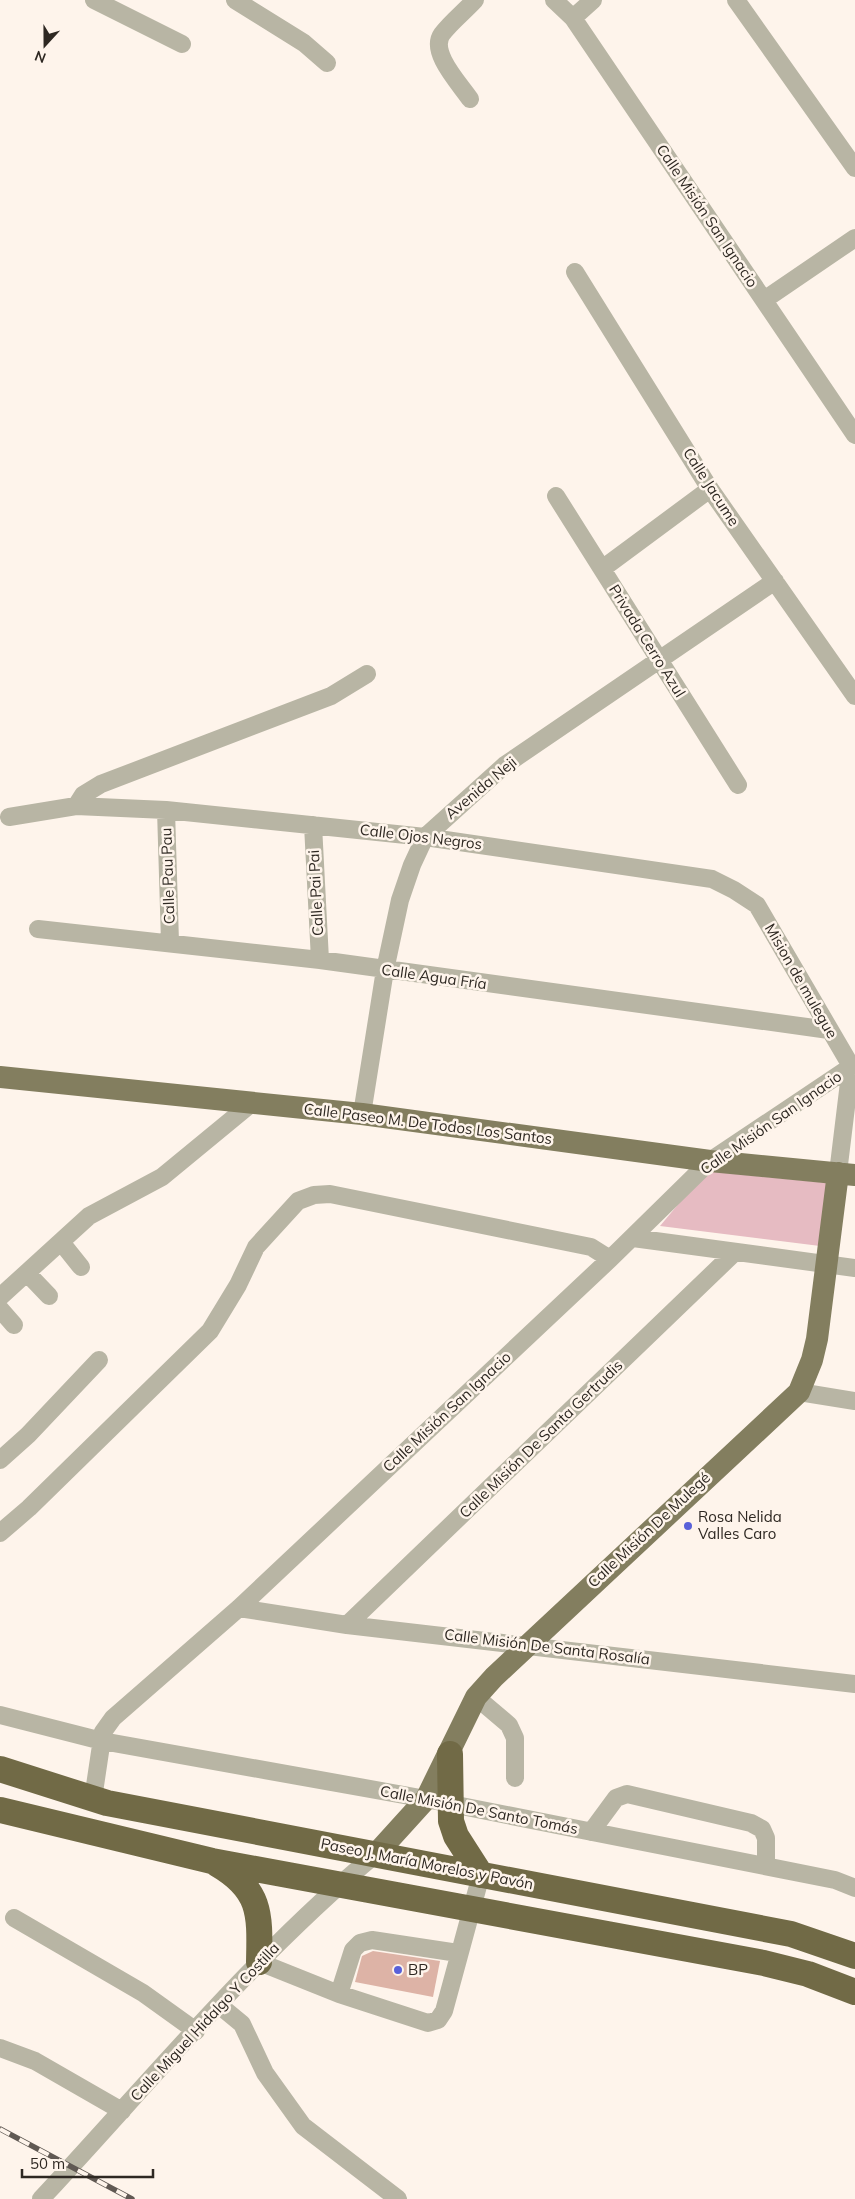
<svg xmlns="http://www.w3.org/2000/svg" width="855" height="2199" font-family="Mulish,sans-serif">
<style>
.green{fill:#e6bbc2}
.building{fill:#ddb3a6}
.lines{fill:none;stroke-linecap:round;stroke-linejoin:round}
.minor{stroke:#b8b5a4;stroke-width:18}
.major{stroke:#837e5f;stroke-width:22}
.highway{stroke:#716a46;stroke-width:26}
.rail-casing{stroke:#605953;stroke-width:5.5}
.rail{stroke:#fef4eb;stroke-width:4;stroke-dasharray:11;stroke-linecap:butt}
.poi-dot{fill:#5961d9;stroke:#fef4eb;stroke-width:2}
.labels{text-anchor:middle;stroke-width:5;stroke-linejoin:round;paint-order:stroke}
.street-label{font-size:15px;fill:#2e2822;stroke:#fef4eb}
.poi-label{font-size:15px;fill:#2e2822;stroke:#fef4eb;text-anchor:start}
</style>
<rect width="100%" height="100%" fill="#fef4eb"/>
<!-- green -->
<path class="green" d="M706,1171L839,1184L828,1247L660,1226Z"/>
<!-- building -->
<path class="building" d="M373,1951L440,1961L433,1997L355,1982L362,1956Z"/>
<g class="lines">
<!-- minor -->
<path class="minor" d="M94,0L182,44
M235,0L304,43L327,63
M554,0L573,18L855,435
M736,0L855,168
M573,18L593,0
M470,99C460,84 429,52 442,34C451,22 465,11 475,0
M575,272L710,489L855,696
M764,300L855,238
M556,496L738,785
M602,569L710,489
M76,806L83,795L101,784L331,696L367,674
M166,810L170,942
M9,817L76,806L166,810L425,837L712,879L734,890L757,905L851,1066L838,1173
M313,825L320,960
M38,929L320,960L829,1030
M362,1114L385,970L400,900L412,865L425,837L505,765L775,581
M633,1238L855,1268
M61,1242L81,1267
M27,1273L49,1296
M0,1297L89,1216L162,1177L252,1103
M0,1309L14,1325
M799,1392L855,1401
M0,1460L28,1435L99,1360
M0,1533L29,1508L210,1331L238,1285L256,1247L298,1201L314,1195L330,1194L591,1247L610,1259
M239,1608L347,1625L855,1684
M347,1625L734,1253
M476,1697L509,1725L515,1738V1778
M0,1715L102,1741L426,1799L835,1880L855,1888
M93,1799L103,1732L113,1718L239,1608L610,1259L710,1161L855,1064
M591,1832L616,1798L627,1794L751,1823L762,1829L766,1838V1866
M14,1918L143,1993L196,2031
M259,1962L339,1994L428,2023L438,2020L444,2011L481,1875
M339,1994L353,1950L360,1943L372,1940L458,1953
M219,2005L242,2024L265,2073L303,2126L398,2199
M0,2048L35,2061L122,2111
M41,2199C150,2082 254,1955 377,1853"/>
<!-- major -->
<path class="major" d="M0,1077L362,1114L710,1161L855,1175
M377,1853L426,1799L476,1697L494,1677L799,1392L812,1360L817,1339L838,1173"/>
<!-- highway -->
<path class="highway" d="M450,1754L451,1821L456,1836L481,1875
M0,1769L107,1803L791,1934L855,1956
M0,1810L212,1861L764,1963L808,1974L855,1992
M217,1864C262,1890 260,1915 259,1962"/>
<defs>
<path id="rail" d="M0,2129L132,2199"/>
</defs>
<!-- rail casing -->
<use href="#rail" class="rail-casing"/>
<!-- rail -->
<use href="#rail" class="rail"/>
</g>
<!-- markers -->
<g class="poi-dot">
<circle cx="688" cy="1526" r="5"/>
<circle cx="398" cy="1970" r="5"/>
</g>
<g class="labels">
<!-- street labels -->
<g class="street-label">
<text transform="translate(707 216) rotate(56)" y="5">Calle Misión San Ignacio</text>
<text transform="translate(711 487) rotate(57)" y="5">Calle Jacume</text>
<text transform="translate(647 641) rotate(58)" y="5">Privada Cerro Azul</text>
<text transform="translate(481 788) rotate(-40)" y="5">Avenida Neji</text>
<text transform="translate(421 837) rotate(7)" y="5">Calle Ojos Negros</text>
<text transform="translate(168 876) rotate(-92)" y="5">Calle Pau Pau</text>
<text transform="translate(316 893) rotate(-93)" y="5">Calle Pai Pai</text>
<text transform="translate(434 977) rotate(8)" y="5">Calle Agua Fría</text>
<text transform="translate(801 981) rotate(60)" y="5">Mision de mulegue</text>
<text transform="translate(771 1123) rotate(-35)" y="5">Calle Misión San Ignacio</text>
<text transform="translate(428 1124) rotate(7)" y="5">Calle Paseo M. De Todos Los Santos</text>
<text transform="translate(447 1412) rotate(-43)" y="5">Calle Misión San Ignacio</text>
<text transform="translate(541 1439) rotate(-44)" y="5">Calle Misión De Santa Gertrudis</text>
<text transform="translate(649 1530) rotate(-43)" y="5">Calle Misión De Mulegé</text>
<text transform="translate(547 1647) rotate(7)" y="5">Calle Misión De Santa Rosalía</text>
<text transform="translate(479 1810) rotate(11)" y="5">Calle Misión De Santo Tomás</text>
<text transform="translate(427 1864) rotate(11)" y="5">Paseo J. María Morelos y Pavón</text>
<text transform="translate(205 2022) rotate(-47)" y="5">Calle Miguel Hidalgo Y Costilla</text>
</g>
<!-- poi labels -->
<g class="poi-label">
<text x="698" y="1522">Rosa Nelida<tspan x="698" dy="17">Valles Caro</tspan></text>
<text x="408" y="1975">BP</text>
</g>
</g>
<!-- north arrow -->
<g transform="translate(45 45) rotate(201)" stroke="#fef4eb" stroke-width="4" paint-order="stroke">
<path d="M0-4L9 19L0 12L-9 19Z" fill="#2e2822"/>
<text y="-8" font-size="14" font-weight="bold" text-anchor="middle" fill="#2e2822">N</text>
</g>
<!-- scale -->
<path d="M22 2169v8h131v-8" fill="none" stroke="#2e2822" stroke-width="2.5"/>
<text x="30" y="2169" font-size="15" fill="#2e2822" stroke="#fef4eb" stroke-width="4" paint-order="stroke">50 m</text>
</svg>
